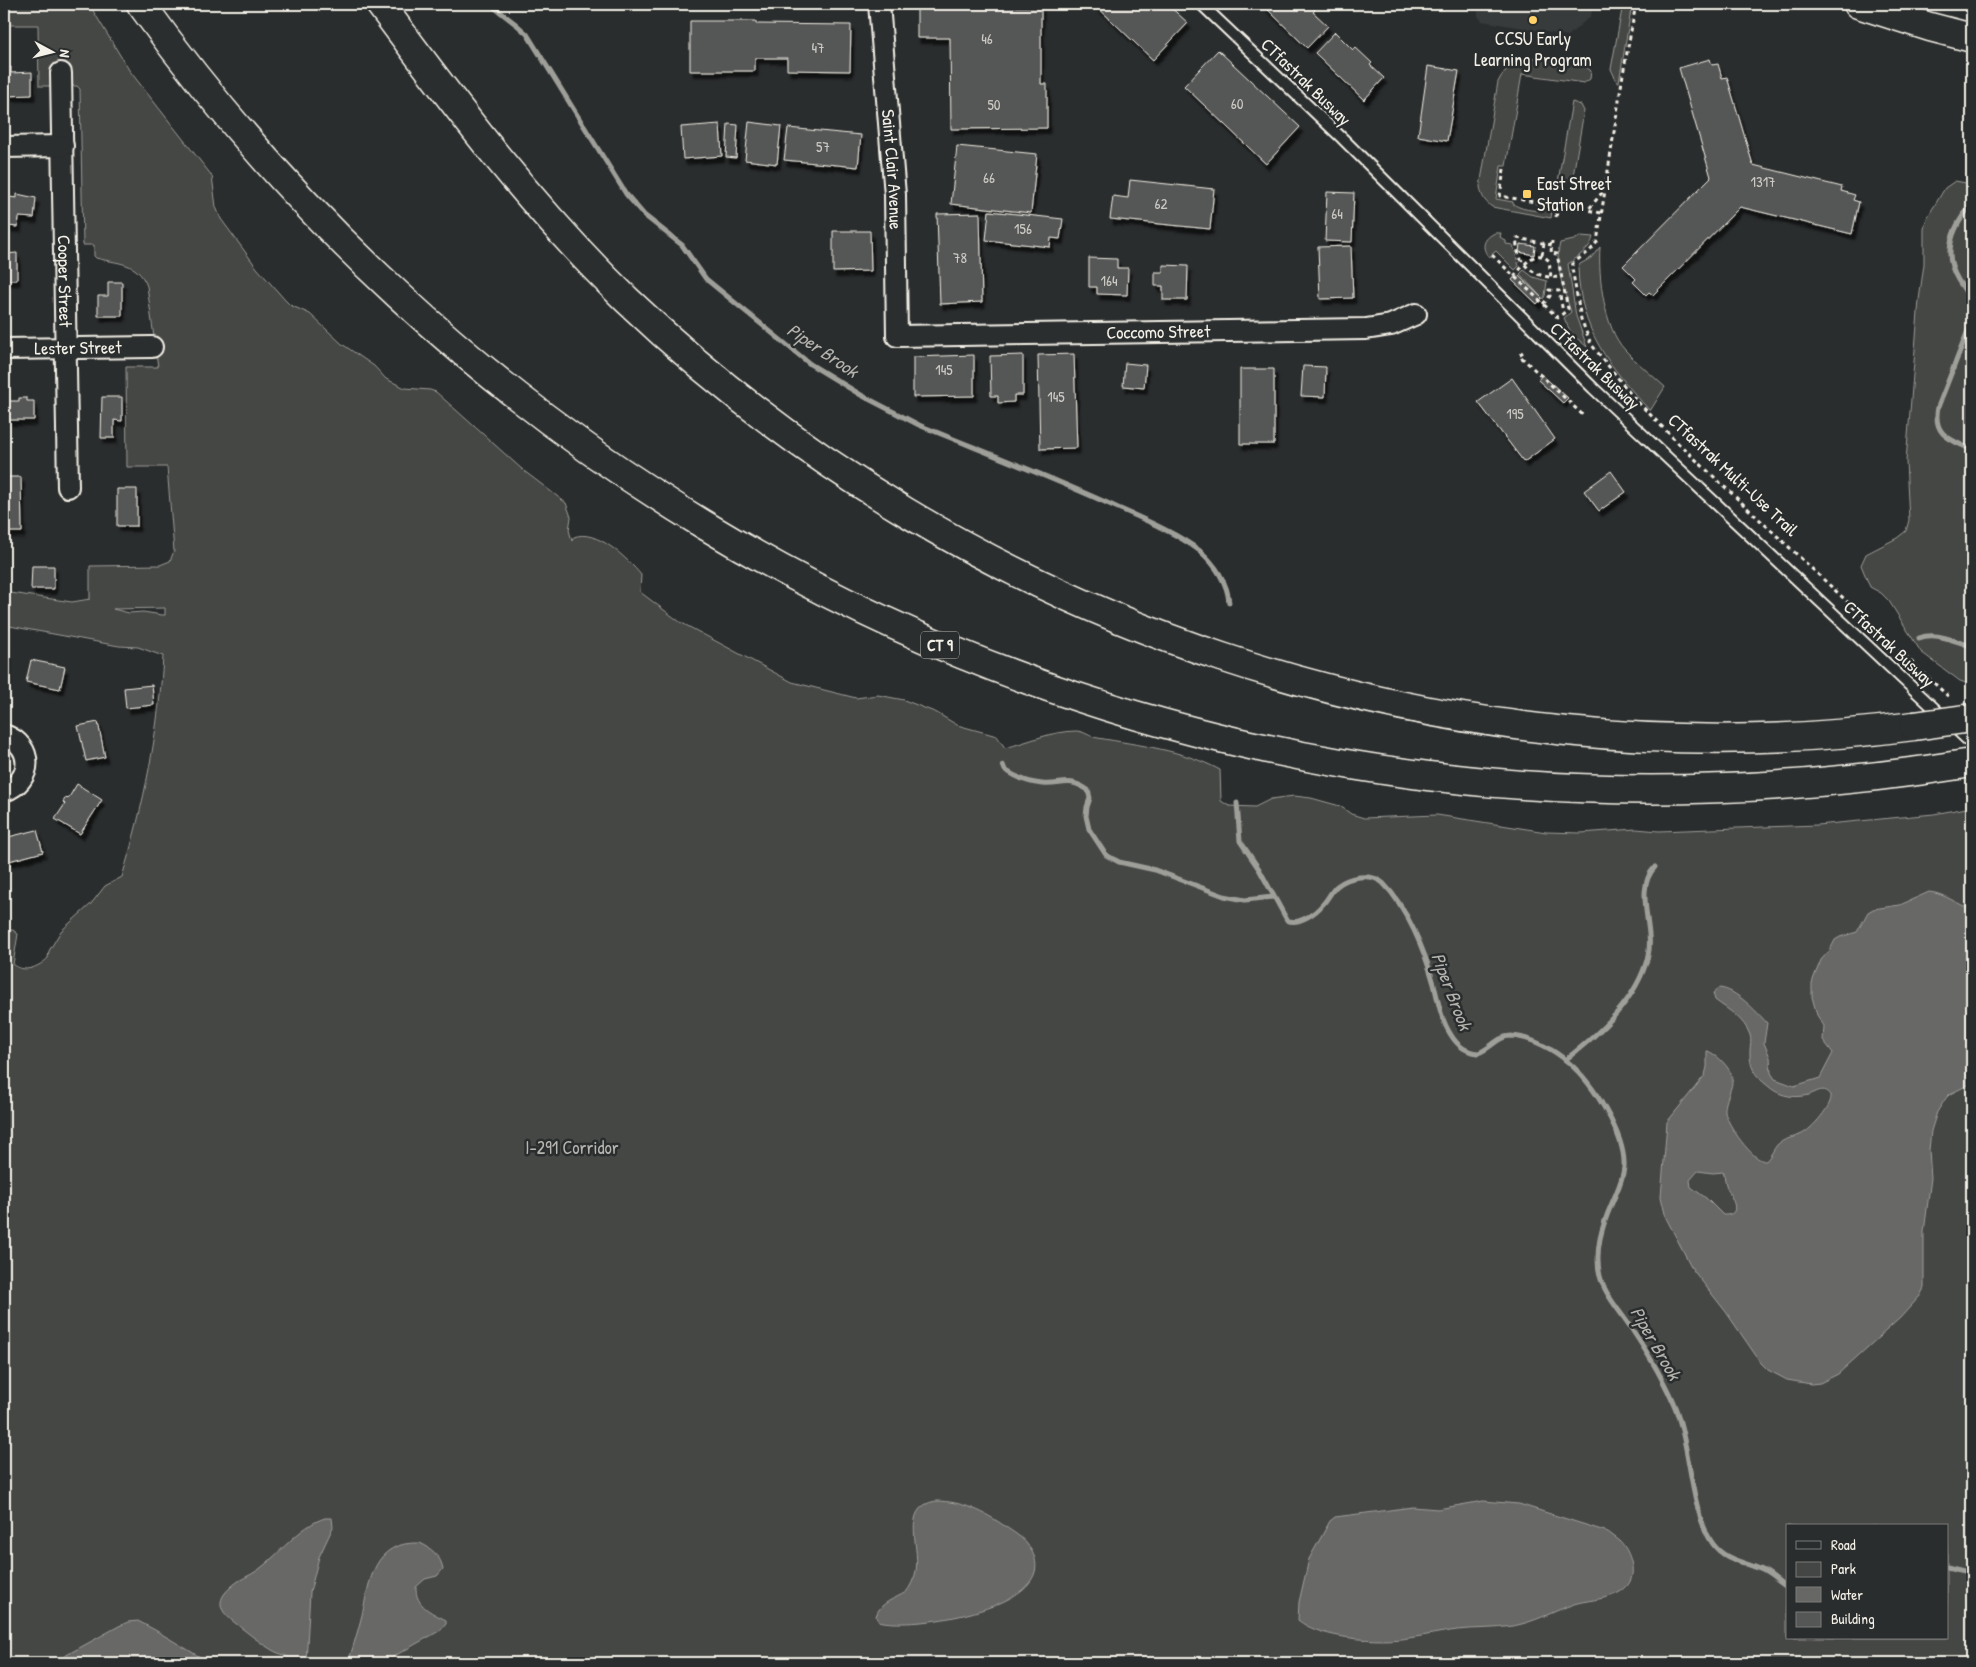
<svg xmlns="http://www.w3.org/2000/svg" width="1976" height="1667" font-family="'Patrick Hand',sans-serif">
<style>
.built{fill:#373a3a}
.green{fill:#444645;stroke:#9c9c96;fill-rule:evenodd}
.water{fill:#676866;stroke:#9f9f9a;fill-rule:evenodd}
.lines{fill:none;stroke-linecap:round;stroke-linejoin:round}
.stream{stroke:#9f9f9a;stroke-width:5}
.building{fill:#555756;stroke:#f4f1e8;filter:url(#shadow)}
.service-casing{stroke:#f4f1e8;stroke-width:14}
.minor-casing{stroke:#f4f1e8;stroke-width:24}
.secondary-casing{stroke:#f4f1e8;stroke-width:31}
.motorway-casing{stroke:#f4f1e8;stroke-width:31}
.path{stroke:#f4f1e8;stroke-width:3;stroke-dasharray:4 4;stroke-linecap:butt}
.service{stroke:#2a2d2e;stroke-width:10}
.minor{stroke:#2a2d2e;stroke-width:20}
.secondary{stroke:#2a2d2e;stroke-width:28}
.motorway{stroke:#2a2d2e;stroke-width:28}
.motorway-bridge-casing{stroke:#f4f1e8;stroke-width:31;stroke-linecap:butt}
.motorway-bridge{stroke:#2a2d2e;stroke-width:28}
.poi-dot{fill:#ffd166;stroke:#2a2d2e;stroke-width:2}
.labels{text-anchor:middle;stroke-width:5;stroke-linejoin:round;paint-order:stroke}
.number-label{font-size:15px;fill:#cccac4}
.shield{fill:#2a2d2e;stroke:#b7b6b0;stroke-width:1}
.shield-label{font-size:16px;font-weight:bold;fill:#f4f1e8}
.poi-label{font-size:18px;fill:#f4f1e8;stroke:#2a2d2e}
.street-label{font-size:18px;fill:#f4f1e8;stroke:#2a2d2e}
.park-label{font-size:18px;fill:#b6b5af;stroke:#2a2d2e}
.water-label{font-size:19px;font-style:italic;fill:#b5b3ae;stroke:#2a2d2e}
</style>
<defs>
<filter id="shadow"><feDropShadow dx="3" dy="5.5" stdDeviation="1" flood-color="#0009"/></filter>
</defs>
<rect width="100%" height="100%" fill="#2a2d2e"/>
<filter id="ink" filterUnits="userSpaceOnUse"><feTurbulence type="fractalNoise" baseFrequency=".02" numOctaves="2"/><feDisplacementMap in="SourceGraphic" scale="10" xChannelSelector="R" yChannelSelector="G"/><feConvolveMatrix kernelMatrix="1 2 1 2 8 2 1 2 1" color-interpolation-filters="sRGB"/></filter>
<g filter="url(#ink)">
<!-- built -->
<path class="built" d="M1478,4H1593L1591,16L1568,36L1482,21L1478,16Z"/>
<!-- green -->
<path class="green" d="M4,4H89L129,70L212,176L216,207L221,219L257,268L285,300L290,305L310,314L342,344L374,366L386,379L405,388L430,390L436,392L524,471L566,503L571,517L569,530L572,541L574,537C596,528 628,559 641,575L640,592L680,622L792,682L856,698L878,695L904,700L937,713L957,725L997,736L1005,748C1028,742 1052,731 1076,731C1084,731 1090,737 1098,738C1139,745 1183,750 1220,770L1221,801L1229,806L1255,807L1271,799L1294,796L1311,798L1340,806L1351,814L1364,818L1437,815L1546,832L1581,833L1636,829L1659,831L1817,825L1934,814L1972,807V1663H4V931L13,930L18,934L13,964C24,974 39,967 48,958L49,951L61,931L91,904L105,886L122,877C144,805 159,731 163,656L138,647L119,646L4,625V592L72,602L90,599V566L160,565L170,561L174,551L167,467H127L126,367H158L147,286C137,261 118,264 96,258L94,256V245H83L80,89L77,86H39L38,25H4ZM165,608V615H162L143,612L129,613L113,609ZM1787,1526H1947V1638H1787Z
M1623,4H1632L1619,82H1617L1611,69Z
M1529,58H1541L1584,65L1591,71L1590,79L1584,83L1522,74L1506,166H1501L1496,199L1513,202V204C1526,212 1538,210 1552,211L1551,218L1492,207C1484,201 1481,195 1480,186L1498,82C1505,68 1514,62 1529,58Z
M1572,102L1581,105L1584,111L1573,176L1566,182L1558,181Z
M1955,181L1972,184L1971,375L1972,389V685L1960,681L1921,652L1889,601L1881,593L1870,587L1861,565L1866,554L1897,538L1906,531L1909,520L1906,461L1919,300L1924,264V229L1927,218L1945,188Z
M1495,233H1501L1500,237L1506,241V244L1513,245L1519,266L1515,270L1496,251L1489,257C1480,247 1484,238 1495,233Z
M1581,236L1593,237C1591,249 1576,258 1568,264L1576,316L1587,347L1571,333L1564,318L1571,312C1564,291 1554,265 1560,243L1574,240Z
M1600,247C1598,276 1604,328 1625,350C1637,363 1652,375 1665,387L1650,411C1609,365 1580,332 1578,268L1580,264L1591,258Z
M1524,270L1533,277L1547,281L1545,296L1543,299L1520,274Z"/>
<!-- water -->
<path class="water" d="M1929,892C1944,893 1958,905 1972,909V1083L1950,1094L1946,1098L1937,1112L1931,1131L1929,1150L1931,1178L1924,1232V1288L1920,1296L1900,1318L1838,1374L1820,1383L1811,1384L1787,1380L1768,1370L1761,1363L1726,1312L1693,1270L1666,1218L1661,1197L1667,1122L1705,1075L1707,1067V1051H1708C1717,1055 1730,1067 1732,1077C1734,1088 1724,1100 1725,1112C1727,1124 1753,1162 1766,1161C1771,1156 1773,1150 1777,1145C1784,1138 1794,1138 1802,1134C1812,1129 1833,1105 1831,1095C1822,1084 1815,1095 1804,1096C1790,1098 1778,1095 1768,1086C1755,1076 1749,1067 1750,1050C1750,1045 1752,1040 1750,1035C1744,1018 1728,1010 1715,1000L1713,993L1719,988C1736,989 1756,1011 1767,1023L1764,1043L1770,1057L1771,1073L1775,1079L1794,1086L1820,1078L1833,1053L1823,1040L1824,1026L1817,1015L1812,997V983L1814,977L1821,960L1830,950L1835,940L1840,937L1857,932L1868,912L1873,909L1900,905ZM1698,1171L1713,1173L1723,1172C1725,1177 1725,1183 1727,1188C1730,1196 1745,1216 1723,1215L1706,1198L1691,1187L1690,1180Z
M936,1501C962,1501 985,1512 1006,1527C1013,1532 1022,1537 1027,1544C1075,1605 914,1631 879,1621L876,1616C880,1602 895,1599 906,1592C910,1588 913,1580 915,1575C923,1550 898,1507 936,1501Z
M1483,1501L1519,1504L1608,1532C1612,1535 1616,1538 1620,1541C1630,1551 1638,1574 1627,1586C1615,1600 1590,1599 1574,1604C1554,1611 1535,1622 1513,1626C1495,1629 1475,1628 1457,1630C1441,1632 1424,1636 1408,1638C1380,1643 1320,1639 1298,1620L1299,1602L1309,1559L1330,1521L1335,1517L1413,1507L1438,1509Z
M325,1518H332L333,1527L319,1557L310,1592L306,1663H295C290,1655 280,1655 272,1650C262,1644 253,1637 244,1630C228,1617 208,1606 232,1586C239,1579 250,1576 258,1570C280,1554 299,1526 325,1518Z
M420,1543C431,1548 441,1556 443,1569L437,1576L425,1579L416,1587C415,1606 432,1613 446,1620V1624L441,1630L389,1659L375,1663H348C353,1647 358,1631 362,1615C370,1580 373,1541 420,1543Z
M138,1621L155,1630L210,1663H52L119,1626L128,1622Z"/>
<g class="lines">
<!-- stream -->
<path class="stream" d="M490,4L517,25L527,34L626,194L644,215L682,245L706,279L810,364L861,395L919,425C985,452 1051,477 1116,507C1143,519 1177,533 1200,551C1215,564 1228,583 1229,603
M1972,204C1953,226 1941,252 1958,280C1964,290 1971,296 1972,308
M1972,313L1969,328L1938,407C1932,436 1952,440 1972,450
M1919,638C1937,631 1954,642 1972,646
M1003,765L1005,770C1016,777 1029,783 1042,784C1063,786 1067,776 1088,790L1090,798L1087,807L1086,816L1089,829L1106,855L1119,862L1155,870L1224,896L1245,900L1273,897
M1237,803L1240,841L1259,869L1287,920C1298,926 1316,913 1323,904C1328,899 1331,891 1337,886C1348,877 1371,872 1383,883C1407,907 1425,952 1434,984C1438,1001 1441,1020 1451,1035C1457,1045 1466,1052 1478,1053C1490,1049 1498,1036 1511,1036C1531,1037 1555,1050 1569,1063C1593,1083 1626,1136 1624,1167C1623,1180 1617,1191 1612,1203C1602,1226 1594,1251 1600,1276C1605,1296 1622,1313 1633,1331C1649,1355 1664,1380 1675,1407C1691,1446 1690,1512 1713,1544C1726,1562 1748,1562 1766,1572C1773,1576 1780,1583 1787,1587
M1565,1060C1600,1033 1637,1000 1648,956C1655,928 1633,890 1655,867
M1947,1567L1972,1573"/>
</g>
<!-- building -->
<path class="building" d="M1094,4H1167L1188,23L1153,60Z
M1262,4H1309L1315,10L1313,12L1328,26L1307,48Z
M1041,6V84H1047V128L951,129L950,38H917V7Z
M690,21H756V24L851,25L850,71L787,70V58H755V71H690Z
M1335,32L1353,50L1355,47L1372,63L1370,65L1384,78L1364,100L1315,53Z
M1218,50L1300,127L1266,164L1184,86Z
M1710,59L1712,65L1718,64L1722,78L1727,77L1753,165L1842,187L1841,191L1855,195L1853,200L1859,202L1852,234L1740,207L1653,295L1649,292L1646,295L1633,282L1636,279L1623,266L1711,177L1679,68Z
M1428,66L1459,71L1447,141L1418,136Z
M5,67H11V73L32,72V95L6,96Z
M749,122L781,126L777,164L745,160Z
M720,124L722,156L683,159L681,127Z
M728,124L738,125L736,158L726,157Z
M788,128L861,135L858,167L784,160Z
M957,146L1037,154L1031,213L951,204Z
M1130,180L1214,189L1210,229L1110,219L1113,196L1128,198Z
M1327,192L1354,193L1352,242L1325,241Z
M17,194L36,198L34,218L19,217L18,227L7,226L9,197L17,198Z
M989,211L1063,219L1060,239L1051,238L1050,247L986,240Z
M980,213L982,302L940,304L937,214Z
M833,231H870L871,271L833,272Z
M1520,244L1535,246L1534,255L1519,252Z
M1351,246L1353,298L1320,299L1318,247Z
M17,253V280H4V254Z
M1089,258L1117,259V268H1128L1127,295L1097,294V287H1089Z
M1163,265L1188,266L1187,300H1163V286H1155V272H1163Z
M1517,274L1542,298L1537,304L1512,280Z
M108,282H122V316H98V296H108Z
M1074,354L1077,448L1040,449L1038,355Z
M974,355V396L913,397V357Z
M1023,355V395H1014V402L998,403V396H991L990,356Z
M1125,363L1146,365L1144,388L1123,386Z
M1303,366L1326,367L1325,397L1301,396Z
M1240,369H1274V444H1240Z
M1542,375L1568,398L1563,403L1538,380Z
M1512,378L1555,439L1524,462L1478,402Z
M102,397H122V421L114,420V438H101Z
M19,398H27V401H34V420H8V401H19Z
M1611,471L1626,492L1599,511L1584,491Z
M4,477H21L22,532H4Z
M117,489H137V526H117Z
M32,566H54V589H31Z
M4,653H8L7,683L4,682Z
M31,660L65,667L60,689L26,682Z
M152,685L154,705L126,708L124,688Z
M98,722L105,757L86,761L78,726Z
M77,784L102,800L80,834L55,819L65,804L63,802L66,797L68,799Z
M37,830L43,852L9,861L4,838Z"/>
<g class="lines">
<defs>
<path id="service" d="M1201,4L1342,138L1593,388L1972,744"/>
<g id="minor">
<path id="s1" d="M879,4L895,195L897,336L1366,329L1391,325L1416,314"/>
<path id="s2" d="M61,73L68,487"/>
<path d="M4,147L63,146"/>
<path id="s3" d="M4,349L152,347"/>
<path d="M4,735C34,745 34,781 4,791"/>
</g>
<path id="secondary" d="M1858,4L1930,27L1972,38"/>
<path id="motorway" d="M141,4C445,427 909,712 1428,776C1608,798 1793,792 1972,763
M380,4C457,108 533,209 627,300C966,624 1448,787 1914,726"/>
</defs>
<!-- service casing -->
<use href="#service" class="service-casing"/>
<!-- minor casing -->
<use href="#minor" class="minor-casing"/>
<!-- secondary casing -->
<use href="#secondary" class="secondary-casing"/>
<!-- motorway casing -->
<use href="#motorway" class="motorway-casing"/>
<!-- path -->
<path class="path" d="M1636,4L1623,74L1597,242L1590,251L1573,263L1572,268L1581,319L1591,344L1633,397L1679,444L1951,699
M1504,169L1500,196L1558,206
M1601,213L1588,210L1605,189
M1556,217L1558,206L1567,207
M1552,245L1517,238C1514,264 1537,280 1560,277
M1492,255L1558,318L1568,309L1557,254L1551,253L1552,241
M1542,255L1544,243
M1514,276C1523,267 1536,246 1549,261L1551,277
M1543,304L1550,296L1549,290L1559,291L1563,312
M1523,352L1519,355L1584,416"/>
<!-- service -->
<use href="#service" class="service"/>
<!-- minor -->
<use href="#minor" class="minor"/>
<!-- secondary -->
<use href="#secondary" class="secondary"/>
<!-- motorway -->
<use href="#motorway" class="motorway"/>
<defs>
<path id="motorway-bridge" d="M1914,726L1972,718"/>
</defs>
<!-- motorway-bridge casing -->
<use href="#motorway-bridge" class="motorway-bridge-casing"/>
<!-- motorway-bridge -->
<use href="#motorway-bridge" class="motorway-bridge"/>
</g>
</g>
<!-- markers -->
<g class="poi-dot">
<circle cx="1533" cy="20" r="5"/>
<rect x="1522" y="189" width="10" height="10" rx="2.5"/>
</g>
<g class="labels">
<!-- number labels -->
<g class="number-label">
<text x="987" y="44">46</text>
<text x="818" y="53">47</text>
<text x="1237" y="109">60</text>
<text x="994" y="110">50</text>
<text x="823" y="152">57</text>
<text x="989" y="183">66</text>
<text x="1763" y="187">1317</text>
<text x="1161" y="209">62</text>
<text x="1337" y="219">64</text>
<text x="1023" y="234">156</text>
<text x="960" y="263">78</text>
<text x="1109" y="286">164</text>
<text x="944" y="375">145</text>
<text x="1056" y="402">145</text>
<text x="1515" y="419">195</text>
</g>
<!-- shield labels -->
<rect class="shield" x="921" y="631.5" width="38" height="27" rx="4"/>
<g class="shield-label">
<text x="940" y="651">CT 9</text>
</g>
<!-- poi labels -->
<g class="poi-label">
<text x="1533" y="45">CCSU Early<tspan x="1533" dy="21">Learning Program</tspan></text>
<text x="1537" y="190" text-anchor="start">East Street<tspan x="1537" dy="21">Station</tspan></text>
</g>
<!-- street labels -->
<g class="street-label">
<text transform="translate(1306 82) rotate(44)" y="6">CTfastrak Busway</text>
<text dy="6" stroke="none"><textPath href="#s1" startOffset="166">Saint Clair Avenue</textPath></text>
<text dy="6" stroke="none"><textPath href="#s2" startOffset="208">Cooper Street</textPath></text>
<text dy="6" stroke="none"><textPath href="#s1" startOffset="594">Coccomo Street</textPath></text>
<text dy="6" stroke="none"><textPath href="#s3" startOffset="74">Lester Street</textPath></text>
<text transform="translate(1595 366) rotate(44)" y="6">CTfastrak Busway</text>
<text transform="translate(1733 475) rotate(43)" y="6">CTfastrak Multi-Use Trail</text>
<text transform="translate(1889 644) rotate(43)" y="6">CTfastrak Busway</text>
</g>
<!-- park labels -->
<g class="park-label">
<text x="572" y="1154">I-291 Corridor</text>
</g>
<!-- water labels -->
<g class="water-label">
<text transform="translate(823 350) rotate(34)" y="7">Piper Brook</text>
<text transform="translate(1452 991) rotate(69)" y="7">Piper Brook</text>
<text transform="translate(1656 1343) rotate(60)" y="7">Piper Brook</text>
</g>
</g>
<!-- margin -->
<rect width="1976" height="1667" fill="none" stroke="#2a2d2e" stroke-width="20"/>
<rect x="10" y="10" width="1956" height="1647" fill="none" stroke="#f4f1e8" stroke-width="2" filter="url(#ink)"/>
<!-- legend -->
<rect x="1786" y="1524" width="162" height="115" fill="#2a2d2e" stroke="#7b7b78"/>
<rect x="1796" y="1541" width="25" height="8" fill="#2a2d2e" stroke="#7b7b78"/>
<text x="1831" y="1550" font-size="15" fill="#f4f1e8">Road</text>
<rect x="1796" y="1562" width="25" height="15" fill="#444645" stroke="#7b7b78"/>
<text x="1831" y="1574" font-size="15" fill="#f4f1e8">Park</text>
<rect x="1796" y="1587" width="25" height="15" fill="#676866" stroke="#7b7b78"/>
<text x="1831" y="1600" font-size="15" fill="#f4f1e8">Water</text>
<rect x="1796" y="1612" width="25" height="15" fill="#555756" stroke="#7b7b78"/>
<text x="1831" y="1624" font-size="15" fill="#f4f1e8">Building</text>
<!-- north arrow -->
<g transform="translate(52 52) rotate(97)" stroke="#2a2d2e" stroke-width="4" paint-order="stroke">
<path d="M0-4L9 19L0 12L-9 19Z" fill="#f4f1e8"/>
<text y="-8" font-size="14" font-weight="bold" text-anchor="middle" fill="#f4f1e8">N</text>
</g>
</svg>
